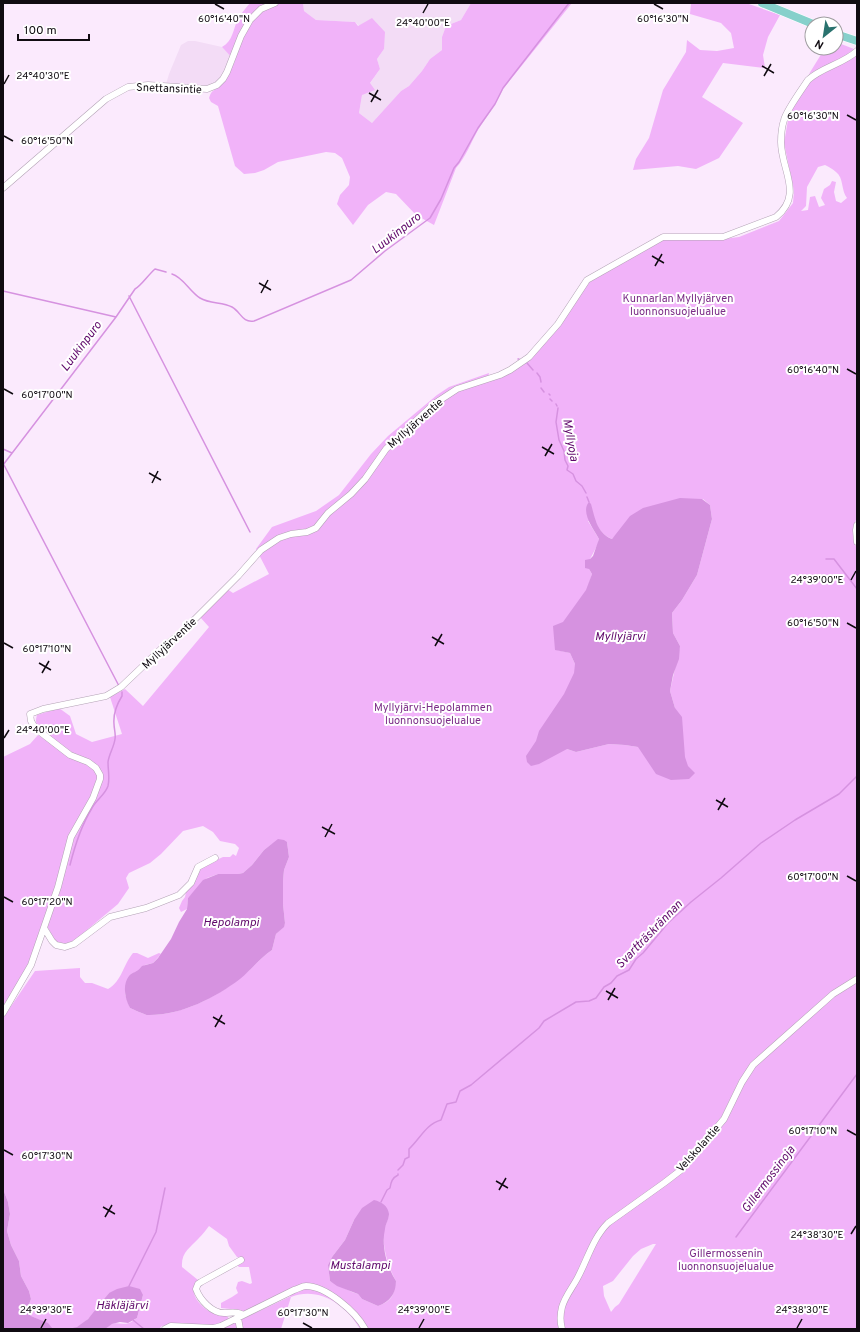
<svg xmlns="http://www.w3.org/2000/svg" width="860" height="1332" font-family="Overpass,sans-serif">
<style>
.built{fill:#f3dcf6}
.green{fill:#f1b3f9;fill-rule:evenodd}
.water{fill:#d692e0}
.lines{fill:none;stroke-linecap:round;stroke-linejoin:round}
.stream{stroke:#d692e0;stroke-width:1.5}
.minor-casing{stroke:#b3a3b5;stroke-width:7}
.major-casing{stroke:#fff;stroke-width:9}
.minor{stroke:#fff;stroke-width:6}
.major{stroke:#86d0cb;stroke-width:8}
.ticks{fill:none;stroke:#100b11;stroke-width:1.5}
.labels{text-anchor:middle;stroke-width:4;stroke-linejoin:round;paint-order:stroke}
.street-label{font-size:11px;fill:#100b11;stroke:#fff}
.park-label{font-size:11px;fill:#7b2c87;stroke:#fff}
.water-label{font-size:12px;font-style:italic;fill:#60096b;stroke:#fff}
.ticks-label{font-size:10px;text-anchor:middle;fill:#100b11;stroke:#fff;stroke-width:4;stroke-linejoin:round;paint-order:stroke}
</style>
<rect width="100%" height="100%" fill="#fbeafd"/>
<!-- built -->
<path class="built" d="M303,3H471L461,20L446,26L442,37V50L430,59L422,71L409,86L401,91L372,123L359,113L362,95L380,69L377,59L384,49L355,22L316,20L304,11Z
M188,41H195L222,47L231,56L220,81L208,86L166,84L169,74L181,45Z"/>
<!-- green -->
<path class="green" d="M250,3H303L304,11L316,20L355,22L358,26L372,18L385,32L384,49L377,59L380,69L370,83L375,90L362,95L359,113L372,123L401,91L409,86L422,71L430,59L442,50V37L446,26L461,20L471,3H572L503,89C496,104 487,116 478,130C471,142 466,157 456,168L434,225L416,215L396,194L386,192L368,205L353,225L337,204L340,195L349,185L350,177L342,158L335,153L326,152L278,162L264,170L255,173L244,174L235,166L218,106L211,102L209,98C212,88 216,91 222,84C228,77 231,69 235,61L222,47C233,41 233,29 238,19C241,13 246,8 250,3Z
M691,3H746L780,15L768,37L763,55L765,68L723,63L702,97L743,123L719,158L696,169L678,166L633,170L636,159L649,138L663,90L686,52L687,40L700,50L717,51L734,48L731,33L721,23L690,14Z
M836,42L854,49L844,57L809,74L825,48H836Z
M857,54V518C851,528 852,539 857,549V976L831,992L752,1063L739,1081L721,1118L679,1168L663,1181L606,1221L596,1233L575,1278L564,1297L559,1329H360C346,1305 319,1286 291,1297L281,1329H221L291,1296L286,1292L245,1313L240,1310L221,1308V1303L232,1297L238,1293L236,1288L238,1282L242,1281L250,1284L252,1283L249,1267H239L237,1265L242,1259L237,1257L229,1246L227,1239L209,1226C206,1230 203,1234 199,1238C190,1248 181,1252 182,1267L198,1280C197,1283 194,1286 194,1289C192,1298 205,1310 213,1313C218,1314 223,1314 228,1317L229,1320C208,1330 184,1324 162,1326L159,1329H105C115,1319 119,1326 129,1323C132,1322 135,1319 137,1318L143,1295L109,1293C102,1303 87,1324 75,1328C68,1330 60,1329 53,1329L47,1323L31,1316L28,1313V1307L31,1299L29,1291L21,1276L19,1261L11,1245L7,1231L10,1214L8,1202L3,1189V1018L35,971L80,968V977L85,983H92L108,989C122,981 123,965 133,953H137L148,958L159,953L161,954L153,963L145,965L138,972L131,974L125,994L130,1008C132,1009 146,1015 147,1015C180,1016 215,998 240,978C251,970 260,958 272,950L276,934L283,927L285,923L283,904V881L284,870L289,857L287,842L272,844L264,850L252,865L243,873L238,874H218L207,878L188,898L187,909L181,912L179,908L182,901L185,897L186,892L199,868L223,857H230L233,854L236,856L239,848L235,844L220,841L213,832L203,826L183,831L161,854L150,863L129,873L126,878L129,888L118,904L75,940L64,945L55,941L47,926L73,837L102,774L40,731C36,725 35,722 37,715L59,708L70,716L76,734L92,742L122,734L110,697L125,689L143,706L209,627L200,617L227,589L233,593L269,574L256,549L272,527L316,511L339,495L371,454L388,436L437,395L449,387L489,373L488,379L506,372L547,338L586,281L661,240H716L739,237L779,221L793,203L794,191L784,143L789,114L811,80L846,62ZM825,165C829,167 833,169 836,172C844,178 841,191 847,198L841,203L836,201L834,192L836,182L832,181L830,185L824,189L821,198L825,205L819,207L815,196L810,197L808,210L801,211L806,206L807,187L818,167ZM703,499L710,505L712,519L697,575L682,600L672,613L673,633L680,646L670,691L675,708L638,747L625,745L609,744L576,752L567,749L577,674L575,664L570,653L557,650L587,590L592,574L589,569L590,559L598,544L599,539L588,521L596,522C600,531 603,535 612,539L615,536ZM389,1215C388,1220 385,1225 384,1230C382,1247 388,1267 396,1281C394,1295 392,1301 378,1306L362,1299L358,1294L352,1292L330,1281L328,1265L332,1257L345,1240L354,1220Z
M38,735C48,741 57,749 67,755C78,762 91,763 99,775L92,797L74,826L62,869L29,965L3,1010V757L30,744Z
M857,982V1329H565L562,1321L563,1312L568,1298L602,1232L611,1223L632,1208L705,1146L716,1134L726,1120L747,1078L757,1064L835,995ZM653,1244H656L619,1304L615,1307L611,1312L604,1296L603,1286L613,1281L633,1256L641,1249Z"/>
<!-- water -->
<path class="water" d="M680,498L702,499L710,505L712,519L697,575L682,600L672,613L673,633L680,646L679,659L673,675L670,691L675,708L682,717L685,757L688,766L695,773L689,779L671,780L656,774L638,747L625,745L609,744L576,752L567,749L539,764L531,766L527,762L526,756L536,741L539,731L564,694L574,673L575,664L570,653L555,650L553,626L563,622L586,590L592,574L589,569L585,568V560L590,559L593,556L599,539C594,530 580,512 589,502L591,504C595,518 597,533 612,539L630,516L643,508Z
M278,839L284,840L287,842L289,857L284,870L283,881V904L285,923L284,927L276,934L272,950C260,958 251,970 240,979C215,998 180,1016 147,1015C146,1015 132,1009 130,1008C125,999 122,985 129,976C133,971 136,974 142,966L153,963L158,958L171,939L179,922L187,909L188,898L203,880L218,874H238L243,873L252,865L264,850Z
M3,1189L8,1202L10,1214L7,1231L11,1245L19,1261L21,1276L29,1291L31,1299L28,1307V1313L31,1316L48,1323L53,1329H3Z
M374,1200C382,1202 388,1206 389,1214C389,1219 385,1225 385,1229C381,1246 387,1267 396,1281C396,1293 390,1302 378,1306L362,1299L358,1294L337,1286L330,1281L328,1265L332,1257L345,1240L354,1220L362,1208Z
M129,1286L140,1289L143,1295L137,1318L128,1323L120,1322L112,1324L105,1329H69L77,1327L88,1319L109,1293L117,1289Z"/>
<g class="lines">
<!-- stream -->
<path class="stream" d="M172,274C183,277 190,292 200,298C210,304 222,302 232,307C241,312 242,323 254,321L351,280L385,251L430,218L441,199L454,168L459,162L478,128L495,104L503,88L569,3
M3,291L116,317
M129,296L250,532
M518,359H519
M527,363L533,370
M537,373L540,377L541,382
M541,388L544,392
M549,394L550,395
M550,399L552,401
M556,404L557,406
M558,408L556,422L559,440L564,451L565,460L568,466L567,470L573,474L576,481L582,486L586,493
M3,449L12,453
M3,465L116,317L135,289C141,286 148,275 155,269L166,272
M4,465L119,686
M587,497L589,502
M826,559H834L857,589
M70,865C75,845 81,826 92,808C96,800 105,795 108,786C110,778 108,771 108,762C109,754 114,747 115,739C116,734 114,729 114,724C113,713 117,704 122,696V692
M398,1170L403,1165L405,1159L409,1157V1149C420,1139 426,1124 441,1120L447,1104L456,1102L460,1091L471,1085L539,1028L544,1021L576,1002L589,1001L596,998L604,987L611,983L617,976L629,970L636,959L643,953L668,923L691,902L721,878L761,843L795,820L839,794L857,776
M381,1202L387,1190L390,1188C391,1182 392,1178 398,1175V1174
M736,1237L857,1074
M129,1286L156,1232L165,1188
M133,1320L144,1329"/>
<defs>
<path id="minor" d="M3,188L106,99L128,87L148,85L207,89L217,85L223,79L227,72L241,36L250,20L261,9L275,3
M857,525L856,530L857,542
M44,928L52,941L56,945L65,947L74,944L110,917L146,908L179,895L191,883L198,867L215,858
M3,1013L31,965L58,887L71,837L93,798L100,779V775L96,768L88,762L70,755L35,728L31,721L30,714L43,709L106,696L121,687L161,649L182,632L238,576L261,550L279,538L291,534L307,532L316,528L328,513L351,494L365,479L386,449L434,404L457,389L500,375L510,370L529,357L558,324L587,280L663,237H723L776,217C804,194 781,170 781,142C781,135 782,126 784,120C786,111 802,89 808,80C822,67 843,64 857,51
M241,1260L201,1282L198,1284L196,1289C200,1300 212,1313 224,1313C231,1313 238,1311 243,1315
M238,1318L240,1329
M165,1329L171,1326L214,1328L221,1326L294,1290C298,1289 302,1286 306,1286C326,1286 356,1312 365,1329
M562,1329C560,1322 560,1315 562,1307C565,1296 573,1287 578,1277C588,1258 593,1238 608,1223L664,1183L681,1170L724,1119L742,1082L753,1065L833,994L857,979"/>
<path id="major" d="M762,3L813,24
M836,34L857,41"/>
</defs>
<!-- minor casing -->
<use href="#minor" class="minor-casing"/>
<!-- major casing -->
<use href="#major" class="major-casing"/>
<!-- minor -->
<use href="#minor" class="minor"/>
<!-- major -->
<use href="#major" class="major"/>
</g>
<!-- ticks -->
<path class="ticks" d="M215,4L224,9M654,4L663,9M423,13L428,4M762,66L774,73M764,76L771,64M4,84L9,75M369,93L381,100M371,102L378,90M847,115L856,120M4,136L13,141M652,256L664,263M655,266L662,254M259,283L271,290M261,293L268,280M847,369L856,374M4,389L13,394M542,447L554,454M545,456L552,444M149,473L161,480M152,483L158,471M851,580L856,571M847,623L856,628M432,637L444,644M4,643L13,648M435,646L442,634M39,663L51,670M42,673L49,661M4,738L9,730M716,800L728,807M718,810L725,798M322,827L335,834M325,837L332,824M847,876L856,881M4,897L13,902M606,991L618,998M608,1000L615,988M213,1017L225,1024M215,1027L222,1015M847,1130L856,1135M4,1150L13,1155M496,1181L508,1188M499,1190L506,1178M103,1207L115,1214M105,1217L112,1205M851,1234L856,1226M303,1323L312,1328M41,1328L46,1319M419,1328L424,1319M797,1328L802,1319"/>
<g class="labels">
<!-- street labels -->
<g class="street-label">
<text transform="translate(169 88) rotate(2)" y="4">Snettansintie</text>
<text transform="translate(415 423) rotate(-41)" y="4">Myllyjärventie</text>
<text transform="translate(169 643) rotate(-43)" y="4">Myllyjärventie</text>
<text transform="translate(698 1148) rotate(-48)" y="4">Velskolantie</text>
</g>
<!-- park labels -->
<g class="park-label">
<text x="678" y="302">Kunnarlan Myllyjärven<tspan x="678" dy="13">luonnonsuojelualue</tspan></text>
<text x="433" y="711">Myllyjärvi-Hepolammen<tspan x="433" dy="13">luonnonsuojelualue</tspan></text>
<text x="726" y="1257">Gillermossenin<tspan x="726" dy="13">luonnonsuojelualue</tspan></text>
</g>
<!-- water labels -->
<g class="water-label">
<text transform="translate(396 233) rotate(-38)" y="4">Luukinpuro</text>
<text transform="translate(81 346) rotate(-53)" y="4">Luukinpuro</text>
<text transform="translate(571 440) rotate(80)" y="4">Myllyoja</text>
<text x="620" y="640">Myllyjärvi</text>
<text x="231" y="926">Hepolampi</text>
<text transform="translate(649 934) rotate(-46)" y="4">Svartträskrännan</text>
<text transform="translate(768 1179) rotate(-53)" y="4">Gillermossinoja</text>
<text x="360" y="1269">Mustalampi</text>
<text x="122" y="1309">Häkläjärvi</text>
</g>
</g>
<g class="ticks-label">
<text x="224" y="22">60°16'40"N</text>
<text x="663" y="22">60°16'30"N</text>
<text x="423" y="26">24°40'00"E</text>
<text x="43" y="79">24°40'30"E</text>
<text x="813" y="119">60°16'30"N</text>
<text x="47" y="144">60°16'50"N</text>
<text x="813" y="373">60°16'40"N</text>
<text x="47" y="398">60°17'00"N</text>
<text x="817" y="583">24°39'00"E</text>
<text x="813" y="626">60°16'50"N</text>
<text x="47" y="652">60°17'10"N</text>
<text x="43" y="733">24°40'00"E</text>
<text x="813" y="880">60°17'00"N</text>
<text x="47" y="905">60°17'20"N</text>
<text x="813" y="1134">60°17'10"N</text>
<text x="47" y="1159">60°17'30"N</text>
<text x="817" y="1238">24°38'30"E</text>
<text x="46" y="1313">24°39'30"E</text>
<text x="424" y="1313">24°39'00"E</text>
<text x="802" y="1313">24°38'30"E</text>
<text x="303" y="1316">60°17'30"N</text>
</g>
<!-- border -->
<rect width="860" height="1332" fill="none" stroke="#100b11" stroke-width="8"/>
<!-- north arrow -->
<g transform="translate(824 36) rotate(210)"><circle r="19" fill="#ffffff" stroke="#9f9da0"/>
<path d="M0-3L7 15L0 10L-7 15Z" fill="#29726e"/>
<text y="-6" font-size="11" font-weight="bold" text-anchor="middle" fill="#100b11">N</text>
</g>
<!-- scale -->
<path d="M18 34v6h71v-6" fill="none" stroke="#100b11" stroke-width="2"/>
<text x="24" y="34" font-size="12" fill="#100b11" stroke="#ffffff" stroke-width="3" paint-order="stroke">100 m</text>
</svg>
